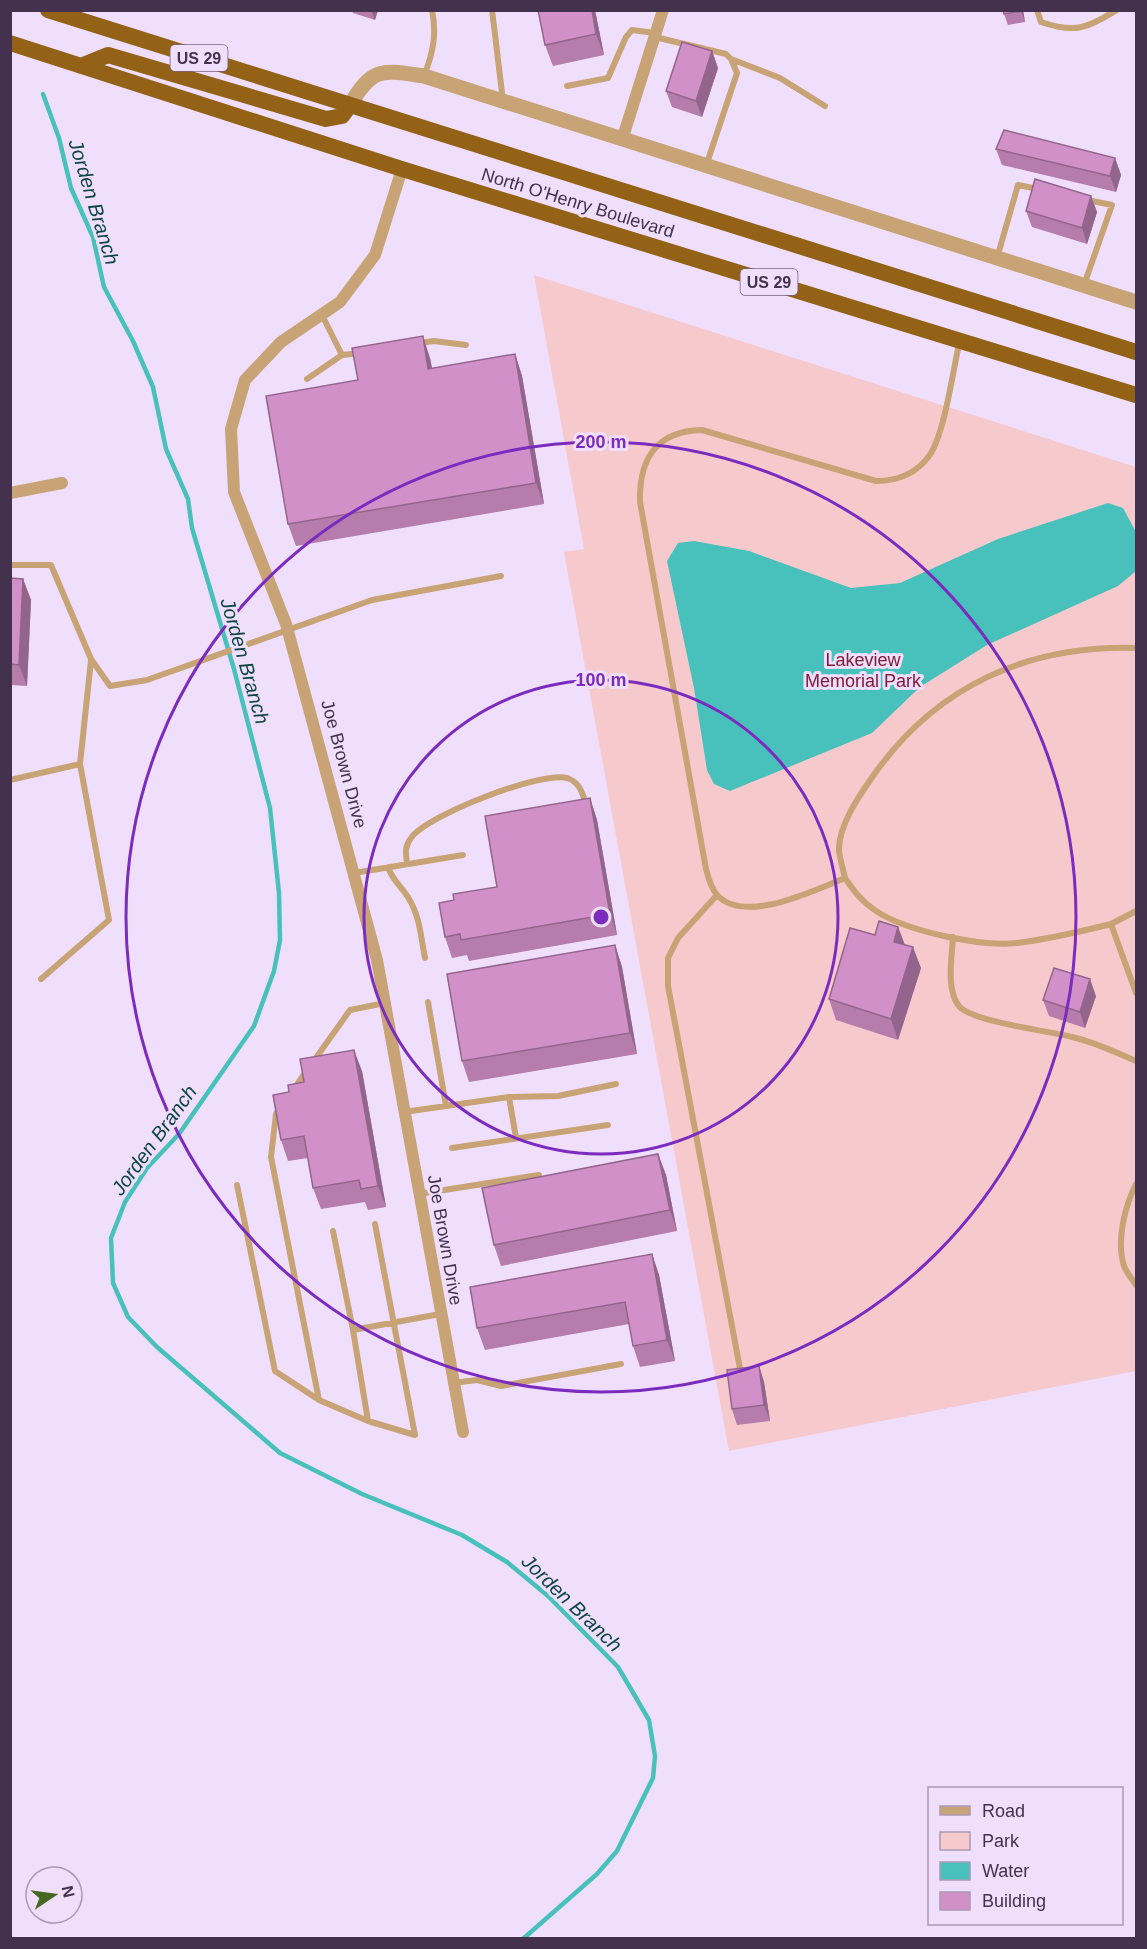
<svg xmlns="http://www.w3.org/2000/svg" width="1147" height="1949" font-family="Arial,sans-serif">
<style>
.green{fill:#f6c9cd}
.water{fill:#48c0bc}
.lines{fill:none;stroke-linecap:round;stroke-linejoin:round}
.stream{stroke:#48c0bc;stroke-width:4.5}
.service{stroke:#c7a375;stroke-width:6}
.minor{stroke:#c7a375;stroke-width:12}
.tertiary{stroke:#c7a375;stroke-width:15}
.trunk{stroke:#946217;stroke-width:16}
.wall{fill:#b57cac}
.shaded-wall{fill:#93658c}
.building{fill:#d290c8;stroke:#93658c;stroke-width:1.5}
.ring{fill:none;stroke:#7b2cbf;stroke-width:3}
.labels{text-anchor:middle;stroke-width:6;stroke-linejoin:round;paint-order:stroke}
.shield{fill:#f0dffc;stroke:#776582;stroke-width:1.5}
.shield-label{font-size:16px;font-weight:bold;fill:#43314e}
.street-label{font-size:18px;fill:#43314e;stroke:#f0dffc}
.park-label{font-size:18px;fill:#811c35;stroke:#f0dffc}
.water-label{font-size:20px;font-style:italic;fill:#0f4544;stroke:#f0dffc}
.centre{fill:#7b2cbf;stroke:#f0dffc;stroke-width:3}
.ring-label{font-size:18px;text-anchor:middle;font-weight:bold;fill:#7b2cbf;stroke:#f0dffc;stroke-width:6;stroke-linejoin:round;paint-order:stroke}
</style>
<rect width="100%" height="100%" fill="#f0dffc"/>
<!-- green -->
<path class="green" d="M534,275L1136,467V1371L729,1451L564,552L584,549Z"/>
<!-- water -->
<path class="water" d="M1108,503L1123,508L1136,532V571L1118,586L987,645L920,687L872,733L730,791L714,784L707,770L694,688L667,561L678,543L694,541L749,551L851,588L900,583L998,539Z"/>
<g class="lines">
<!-- stream -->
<path class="stream" d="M43,94L59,138L71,188L93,237L104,287L133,341L153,387L166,449L188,499L192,528L234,669L270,808L279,893L280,940L274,971L254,1026L179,1134L147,1168L125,1202L111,1238L113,1283L128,1317L157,1347L280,1453L362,1494L462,1535L507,1562L548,1596L618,1667L649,1720L655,1756L653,1778L617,1851L597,1874L524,1938"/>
<!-- service -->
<path class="service" d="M492,10L503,101
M1037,10L1041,22C1076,34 1086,28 1117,10
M655,37L726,54L731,59L737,73L706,166
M731,59L780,78L825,106
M424,76C433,53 437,34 432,10
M567,86L608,78L626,37L632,30L655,33
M997,258L1018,185L1038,189
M1084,285L1112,205L1087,200
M322,315L342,355L361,353
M419,343L434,341L466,345
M959,344C953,371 944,436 929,456C916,474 897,481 876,481L702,430C656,431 639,459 640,502L706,869C708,877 711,888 717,895C745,925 814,890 845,878C854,891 862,902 876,911C906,931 980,947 1017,943C1049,939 1079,932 1111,924L1136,993
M307,379L342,355
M10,565H51L91,659L110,686L147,680L372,600L501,576
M10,780L80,764L91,660
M407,864C406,854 404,847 411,838C427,815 541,771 567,778C577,781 581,789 584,798
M388,867C392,880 402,887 409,899C420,917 421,938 425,958
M354,873L463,855
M845,878C843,869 840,859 839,851C838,826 859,796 873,776C936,686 1027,645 1136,648
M717,895L678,938L668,958V986L741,1374
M1111,924L1136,911
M953,937C952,957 946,987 958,1005C970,1022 1050,1031 1072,1037C1094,1042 1116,1052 1136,1061
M41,979L109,920L80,764
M428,1002L446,1106
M313,1062L350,1010L385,1003
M294,1089L307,1070
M509,1097L516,1138
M404,1112L509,1097L558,1096L616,1084
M452,1148L608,1125
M1136,1184C1125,1206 1116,1240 1124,1266C1126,1272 1132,1279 1136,1285
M237,1185L275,1371L319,1400L271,1157L276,1114L279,1109
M419,1194L539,1175
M375,1224L415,1435L368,1421L353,1330L440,1314
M333,1231L353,1330
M453,1383L477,1380L501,1386L621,1364
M319,1400L368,1421"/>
<!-- minor -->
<path class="minor" d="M622,140L663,10
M402,169L375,255L340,302L281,342L245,380L231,429L234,492L286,624L377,960L463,1432
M10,493L62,483"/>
<!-- tertiary -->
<path class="tertiary" d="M350,105C373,66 382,70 424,76L1136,302"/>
<!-- trunk -->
<path class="trunk" d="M48,10L1136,352
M10,43L402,169L1136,395
M81,66L108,55L326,119L342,116L350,105"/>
</g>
<!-- wall -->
<path class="wall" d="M352,10H378L375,20L353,13Z
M595,10L604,55L553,66L545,45Z
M1023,10L1025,22L1008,25L1004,14Z
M712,51L718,68L702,117L672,107L666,91Z
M996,149L1115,158L1121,175L1116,192L1002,165Z
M1091,196L1097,212L1087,244L1032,227L1026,211Z
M515,354L522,376L544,504L296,546L288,524L358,380L430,358L432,368Z
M10,578L23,579L31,600L27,686L10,685Z
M590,798L597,820L617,935L469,961L467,955L452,958L445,937Z
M898,927L905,945L921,968L898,1040L836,1020L829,999L875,935Z
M615,945L622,967L637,1054L469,1082L462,1061Z
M1096,996L1085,1028L1049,1016L1043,1000Z
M362,1071L386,1207L368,1210L365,1202L321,1209L313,1188L308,1158L288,1161L281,1140L289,1092Z
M658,1154L666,1175L677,1231L501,1266L494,1245Z
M652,1254L659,1275L675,1361L640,1367L633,1346L629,1324L485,1350L477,1328Z
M759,1366L764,1382L770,1421L737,1425L732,1409Z"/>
<!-- shaded-wall -->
<path class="shaded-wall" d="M371,10H378L375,20Z
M592,10H595L604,55L596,34Z
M1021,10H1023L1025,22L1021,11Z
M712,51L718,68L702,117L696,101Z
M1115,158L1121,175L1116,192L1110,176Z
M1091,196L1097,212L1087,244L1082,228Z
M423,336L430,358L436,390L428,369Z
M515,354L522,376L544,504L536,483Z
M23,579L31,600L27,686L19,665Z
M590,798L597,820L617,935L610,914Z
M898,927L906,948L894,942Z
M615,945L622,967L637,1054L630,1033Z
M913,947L921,968L898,1040L891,1019Z
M1090,979L1096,996L1085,1028L1080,1012Z
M354,1050L362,1071L386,1207L378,1186Z
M658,1154L666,1175L677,1231L670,1210Z
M652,1254L659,1275L675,1361L667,1340Z
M759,1366L764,1382L770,1421L764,1405Z"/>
<!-- building -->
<path class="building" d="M538,10H592L596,34L545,45Z
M1003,10H1021V11L1004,14Z
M682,42L712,51L696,101L666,91Z
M1004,130L1115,158L1110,176L996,149Z
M1035,179L1091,196L1082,228L1026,211Z
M423,336L428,369L515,354L536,483L288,524L266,396L358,380L352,348Z
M10,578L23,579L19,665L10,664Z
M590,798L610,914L461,940L460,934L445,937L439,903L454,900L453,894L497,887L485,816Z
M879,921L898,927L894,942L913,947L891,1019L829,999L850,928L875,935Z
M615,945L630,1033L462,1061L447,974Z
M1054,968L1090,979L1080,1012L1043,1000Z
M354,1050L378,1186L361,1189L359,1180L313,1188L304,1136L281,1140L273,1095L289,1092L288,1085L304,1082L300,1059Z
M658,1154L670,1210L494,1245L482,1188Z
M652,1254L667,1340L633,1346L625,1302L477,1328L470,1287Z
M759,1366L764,1405L732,1409L727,1370Z"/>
<!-- distance rings -->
<g class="ring">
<circle cx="601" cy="917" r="237"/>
<circle cx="601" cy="917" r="475"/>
</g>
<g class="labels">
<!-- shield labels -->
<g class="shield">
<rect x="170.5" y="45" width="57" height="26" rx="4.5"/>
<rect x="740.5" y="269" width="57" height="26" rx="4.5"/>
</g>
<g class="shield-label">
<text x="199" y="64">US 29</text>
<text x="769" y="288">US 29</text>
</g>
<!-- street labels -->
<g class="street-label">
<text transform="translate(578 203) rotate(17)" y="6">North O'Henry Boulevard</text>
<text transform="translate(344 764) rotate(75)" y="6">Joe Brown Drive</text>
<text transform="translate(445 1240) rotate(80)" y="6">Joe Brown Drive</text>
</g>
<!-- park labels -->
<g class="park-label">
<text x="863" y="666">Lakeview<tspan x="863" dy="21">Memorial Park</tspan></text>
</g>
<!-- water labels -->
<g class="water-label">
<text transform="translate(94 202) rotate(73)" y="7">Jorden Branch</text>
<text transform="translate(245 661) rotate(74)" y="7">Jorden Branch</text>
<text transform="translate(154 1140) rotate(-54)" y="7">Jorden Branch</text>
<text transform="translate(572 1603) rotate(44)" y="7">Jorden Branch</text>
</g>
</g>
<circle cx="601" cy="917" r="9" class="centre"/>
<g class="ring-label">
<text x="601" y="448">200 m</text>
<text x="601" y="686">100 m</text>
</g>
<!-- border -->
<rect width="1147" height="1949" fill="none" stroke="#43314e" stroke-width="24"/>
<!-- legend -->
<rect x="928" y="1787" width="195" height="138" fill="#f0dffc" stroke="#ab99b6" stroke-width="1.5"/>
<rect x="940" y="1806" width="30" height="9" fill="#c7a375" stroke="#ab99b6" stroke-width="1.5"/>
<text x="982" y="1817" font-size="18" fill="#43314e">Road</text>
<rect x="940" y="1832" width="30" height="18" fill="#f6c9cd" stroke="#ab99b6" stroke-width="1.5"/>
<text x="982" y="1847" font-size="18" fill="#43314e">Park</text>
<rect x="940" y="1862" width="30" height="18" fill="#48c0bc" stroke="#ab99b6" stroke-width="1.5"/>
<text x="982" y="1877" font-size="18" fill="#43314e">Water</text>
<rect x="940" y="1892" width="30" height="18" fill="#d290c8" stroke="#ab99b6" stroke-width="1.5"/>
<text x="982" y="1907" font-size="18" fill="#43314e">Building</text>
<!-- north arrow -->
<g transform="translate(54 1895) rotate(77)"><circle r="28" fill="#f0dffc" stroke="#ab99b6" stroke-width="1.5"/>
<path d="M0-4.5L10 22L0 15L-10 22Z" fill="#456922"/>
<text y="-9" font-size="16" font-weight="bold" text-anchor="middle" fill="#43314e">N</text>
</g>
</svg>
